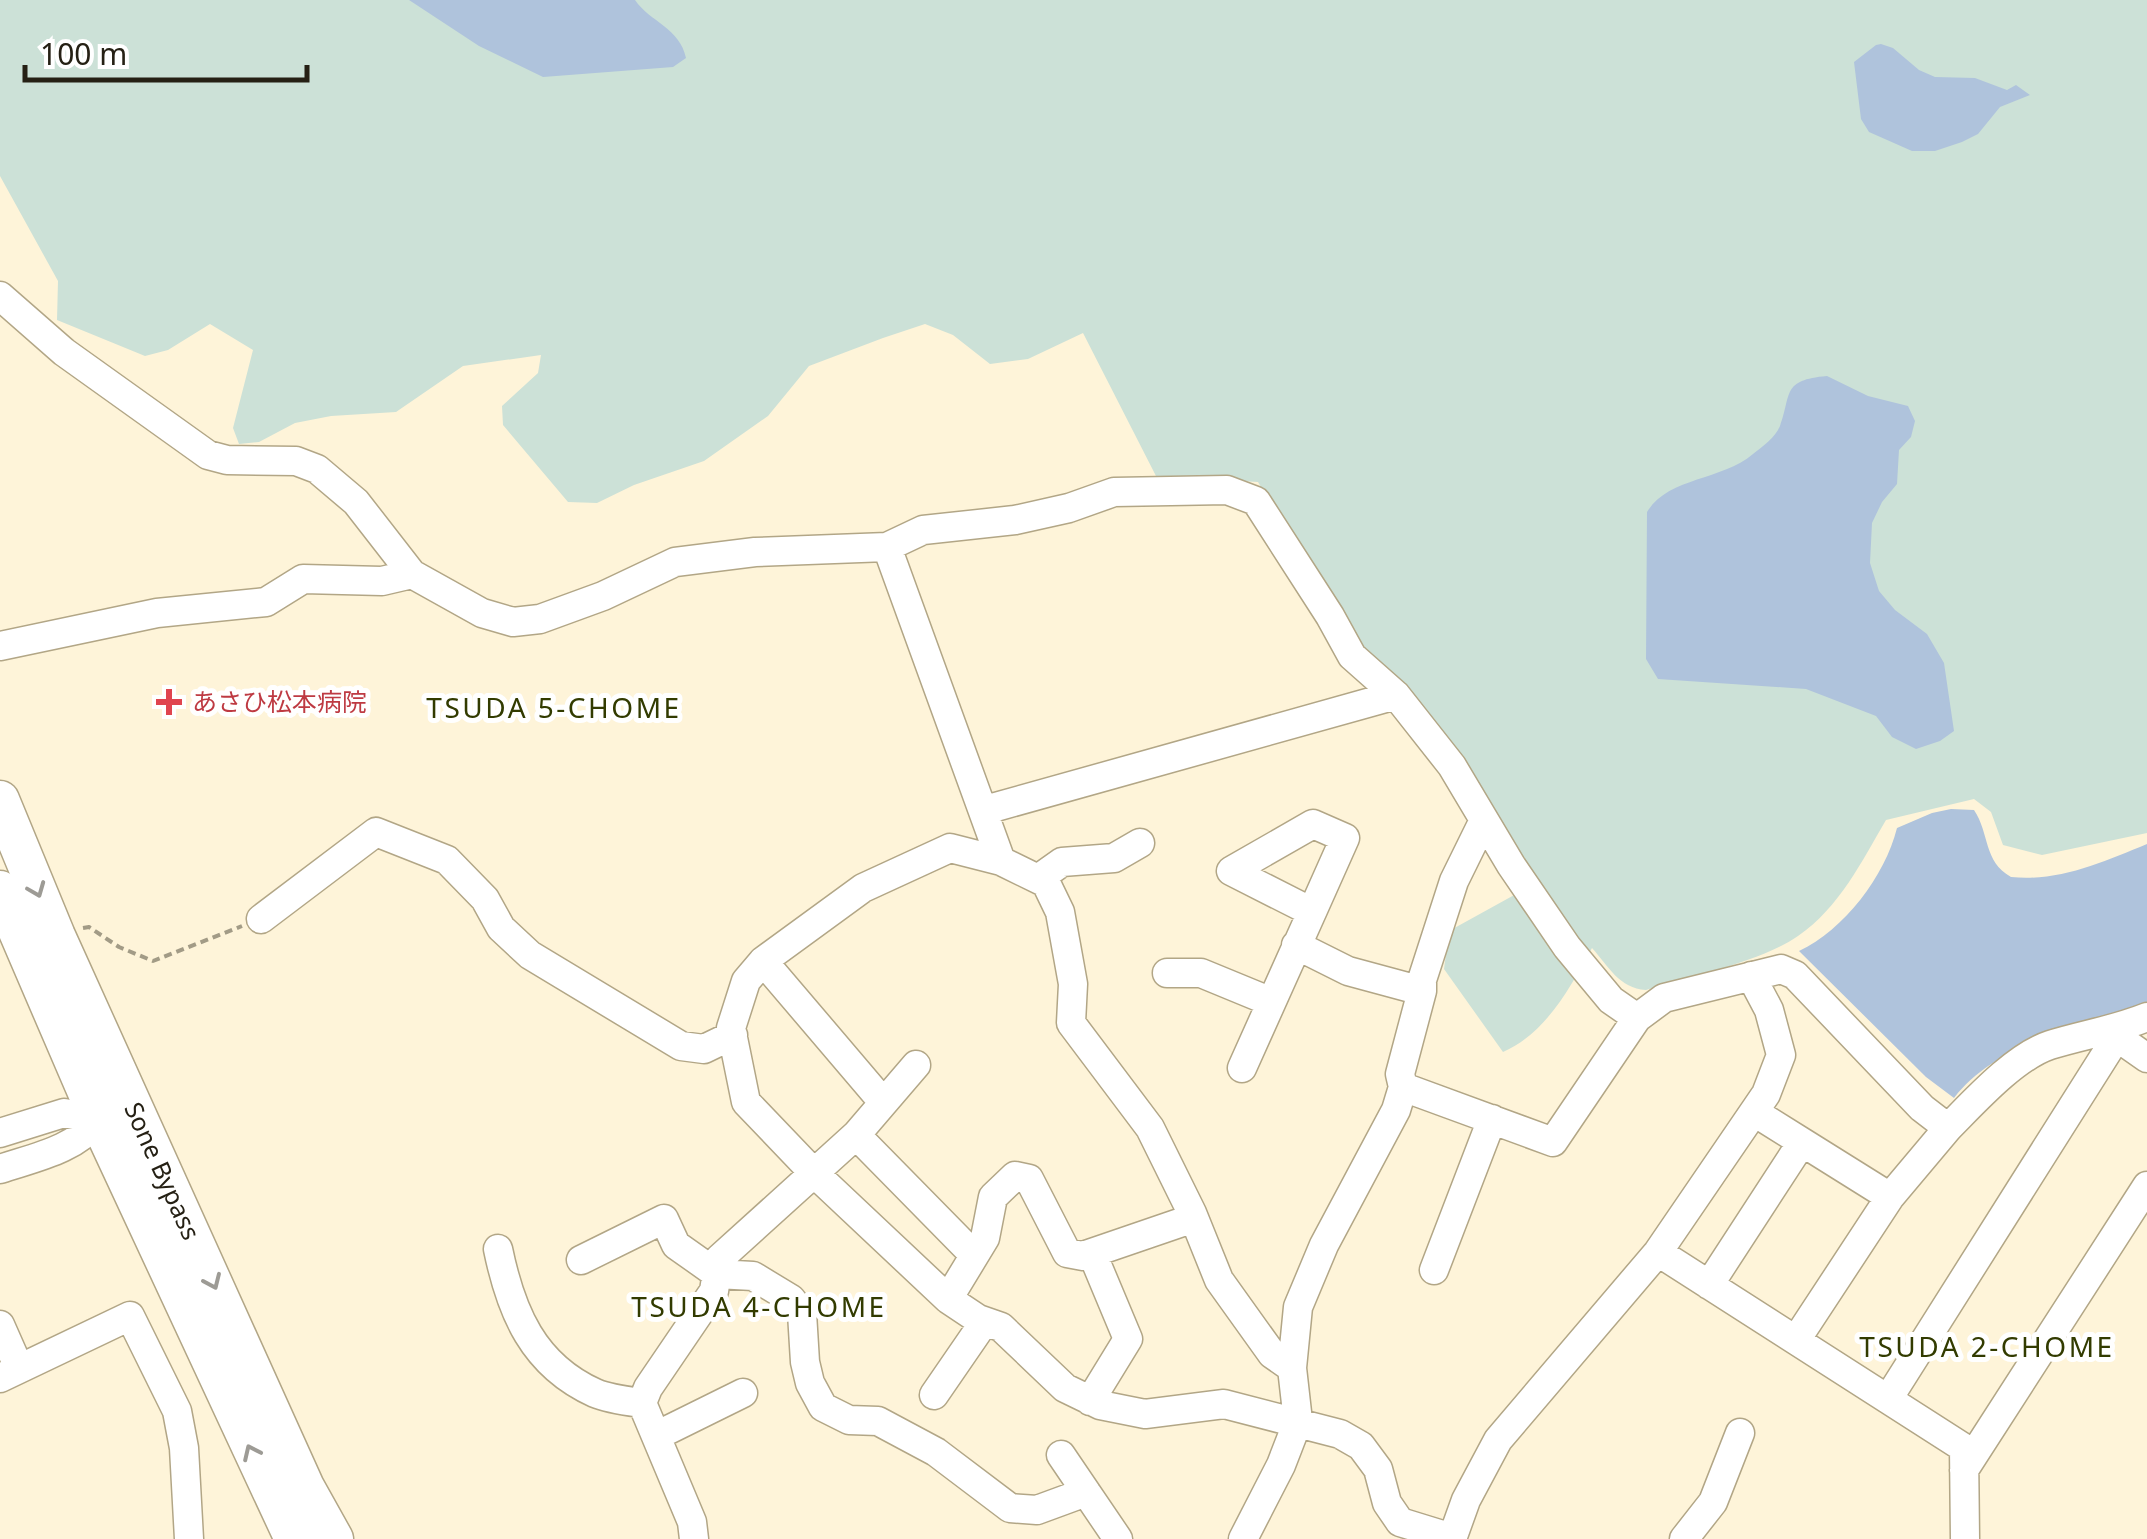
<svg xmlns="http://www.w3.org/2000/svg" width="2147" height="1539" font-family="'Noto Sans','Noto Sans JP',sans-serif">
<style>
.green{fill:#cce1d7}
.water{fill:#afc3dc}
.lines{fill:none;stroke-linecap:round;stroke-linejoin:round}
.minor-casing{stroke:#b2a686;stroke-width:31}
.highway-casing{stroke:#b2a686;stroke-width:41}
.path{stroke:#a29b86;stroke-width:4;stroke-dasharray:8 5;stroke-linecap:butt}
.minor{stroke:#fff;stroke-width:28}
.highway{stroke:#fff;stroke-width:38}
.oneway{stroke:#9d9b95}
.health-dot{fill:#e0444e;stroke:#fff;stroke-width:4}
.labels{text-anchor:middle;stroke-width:10;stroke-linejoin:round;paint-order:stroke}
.health-label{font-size:25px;fill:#be3a42;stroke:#fff;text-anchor:start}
.street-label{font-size:25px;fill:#252014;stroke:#fff}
.neighbourhood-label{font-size:28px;letter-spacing:2.5px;fill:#323b00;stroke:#fff}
</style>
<rect width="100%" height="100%" fill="#fef4d9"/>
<!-- green -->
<path class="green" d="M0,0H2147V833L2042,855L2003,845L1991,812L1974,799L1886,820C1862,861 1839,908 1798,936C1761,962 1690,976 1646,990C1619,988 1609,967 1592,948C1570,988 1546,1033 1503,1052L1444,969L1449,931L1534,884L1357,651L1258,482L1156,476L1083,333L1028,359L990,364L953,335L925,324L883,338L809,366L768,416L704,461L634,485L597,503L568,502L503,425L502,406L538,373L541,355L463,366L396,412L331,416L295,423L259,442L239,444L233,428L253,350L210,324L168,350L145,356L57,320L58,281L0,176Z"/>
<!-- water -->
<path class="water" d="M409,0H635C650,22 680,28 686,58L673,67L543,77L479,46Z
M1881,44L1893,48L1919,70L1935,77L1975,78L2007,90L2016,85L2030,95L2000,107L1978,134L1962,142L1935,151H1912L1869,132L1861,119L1854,62L1876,45Z
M1827,376L1868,396L1908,406L1915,421L1911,437L1899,450L1897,484L1882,502L1872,523L1870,563L1879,591L1895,610L1927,634L1944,663L1954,731L1940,741L1916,749L1892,737L1876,716L1806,689L1658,679L1646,659L1647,512C1668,477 1721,481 1753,454C1763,446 1775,438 1780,426C1792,394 1781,380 1827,376Z
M1951,809L1974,810C1990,834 1983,861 2011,877C2059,882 2103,862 2147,844V1010C2081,1029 1999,1040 1954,1098L1926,1077L1799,951C1844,930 1885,876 1897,828L1932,813Z"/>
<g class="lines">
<defs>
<path id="minor" d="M0,296L64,352L208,455L227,460L296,461L317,469L356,502L412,574L482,613L513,622L540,619L603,596L675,562L755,552L887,547L923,530L1015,520L1069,508L1114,492L1227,490L1256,501L1330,616L1352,656L1396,695L1452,766L1511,865L1567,947L1611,1000L1637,1018
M887,547L1001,861
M0,646L157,613L266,602L303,579L382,581L412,574
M985,810L1396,695
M1038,879L1062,862L1114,858L1140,843
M261,919L376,832L447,860L485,899L501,928L530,955L681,1046L704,1049L733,1035
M1296,945L1348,971L1422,991L1400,1074L1403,1087
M763,961L883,1102
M1167,973H1201L1269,1001
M1422,991V980L1454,881L1484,820
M2117,1037L2147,1058
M1242,1068L1312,912L1231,871L1313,824L1345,838L1312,912
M1754,1112L1802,1142
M0,1133L64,1113L99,1120C74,1150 36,1157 0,1169
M856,1135L916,1065
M1890,1197L1948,1128
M498,1249C511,1312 533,1365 595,1393C609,1399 627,1401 642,1403
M1658,1252L1964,1448L1965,1539
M581,1260L664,1219L676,1245L717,1274L753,1276L791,1299L802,1313L805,1362L810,1383L823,1407L849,1420L878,1421L936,1452L1010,1508L1037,1510L1086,1492
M1434,1270L1492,1119
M1709,1285L1802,1142L1890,1197L1796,1340
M948,1299L985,1238L993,1197L1015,1176L1029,1179L1067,1253L1083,1256L1194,1218
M0,1325L19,1368
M1292,1368L1272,1354L1219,1280L1192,1213L1150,1128L1071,1023L1073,984L1060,912L1046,883L1001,861L950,848L863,888L763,961L746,981L731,1028L746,1102L812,1171L948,1299L978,1319L1001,1327L1065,1388L1100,1405L1145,1414L1224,1404L1340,1434L1361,1446L1378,1469L1387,1503L1400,1522L1452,1538
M0,1378L130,1316L177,1411L184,1448L189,1539
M934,1395L978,1331V1319
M1888,1399L2123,1027
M1090,1401L1128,1339L1092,1253
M656,1436L743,1393
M1061,1455L1118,1539
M1964,1470L2147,1186
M694,1539L692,1522L642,1403L648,1388L714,1291L719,1259L856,1135L973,1254
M1243,1539L1281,1465L1298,1421L1292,1368L1298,1307L1324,1245L1396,1110L1403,1087L1553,1142L1637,1018L1664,998L1781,969L1795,975L1922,1108L1948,1128C1974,1102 2014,1057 2050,1045C2082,1035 2115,1030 2147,1017
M1452,1539L1466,1500L1498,1440L1658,1252L1766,1094L1781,1055L1769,1010L1751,976
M1684,1539L1713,1502L1740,1433"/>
<g id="highway">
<path id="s1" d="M0,800L56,936L305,1487L334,1539"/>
<path d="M0,890L99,1120L294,1539"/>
</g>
</defs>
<!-- minor casing -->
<use href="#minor" class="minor-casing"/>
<!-- highway casing -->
<use href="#highway" class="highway-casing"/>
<!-- path -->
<path class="path" d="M83,928L89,927L119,947L153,961L242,926"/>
<!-- minor -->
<use href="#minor" class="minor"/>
<!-- highway -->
<use href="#highway" class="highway"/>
</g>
<!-- one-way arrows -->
<defs><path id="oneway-chevron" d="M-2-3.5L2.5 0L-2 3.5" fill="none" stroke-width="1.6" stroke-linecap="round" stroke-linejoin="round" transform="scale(2.5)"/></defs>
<g class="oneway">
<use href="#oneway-chevron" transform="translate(37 890) rotate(68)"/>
<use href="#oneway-chevron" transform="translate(213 1282) rotate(66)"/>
<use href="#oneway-chevron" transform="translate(251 1452) rotate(-115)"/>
</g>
<!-- markers -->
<path class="health-dot" d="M164 687h10v10h10v10h-10v10h-10v-10h-10v-10h10z"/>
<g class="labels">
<!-- health labels -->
<g class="health-label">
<text x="192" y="711">あさひ松本病院</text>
</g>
<!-- street labels -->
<g class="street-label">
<text dy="9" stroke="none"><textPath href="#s1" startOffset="405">Sone Bypass</textPath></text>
</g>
<!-- neighbourhood labels -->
<g class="neighbourhood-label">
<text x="554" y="718">TSUDA 5-CHOME</text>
<text x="759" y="1317">TSUDA 4-CHOME</text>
<text x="1987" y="1357">TSUDA 2-CHOME</text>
</g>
</g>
<!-- scale -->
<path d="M25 65v15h282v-15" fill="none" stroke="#252014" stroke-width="5"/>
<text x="40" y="65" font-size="30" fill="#252014" stroke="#ffffff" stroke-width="8" paint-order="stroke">100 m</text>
</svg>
